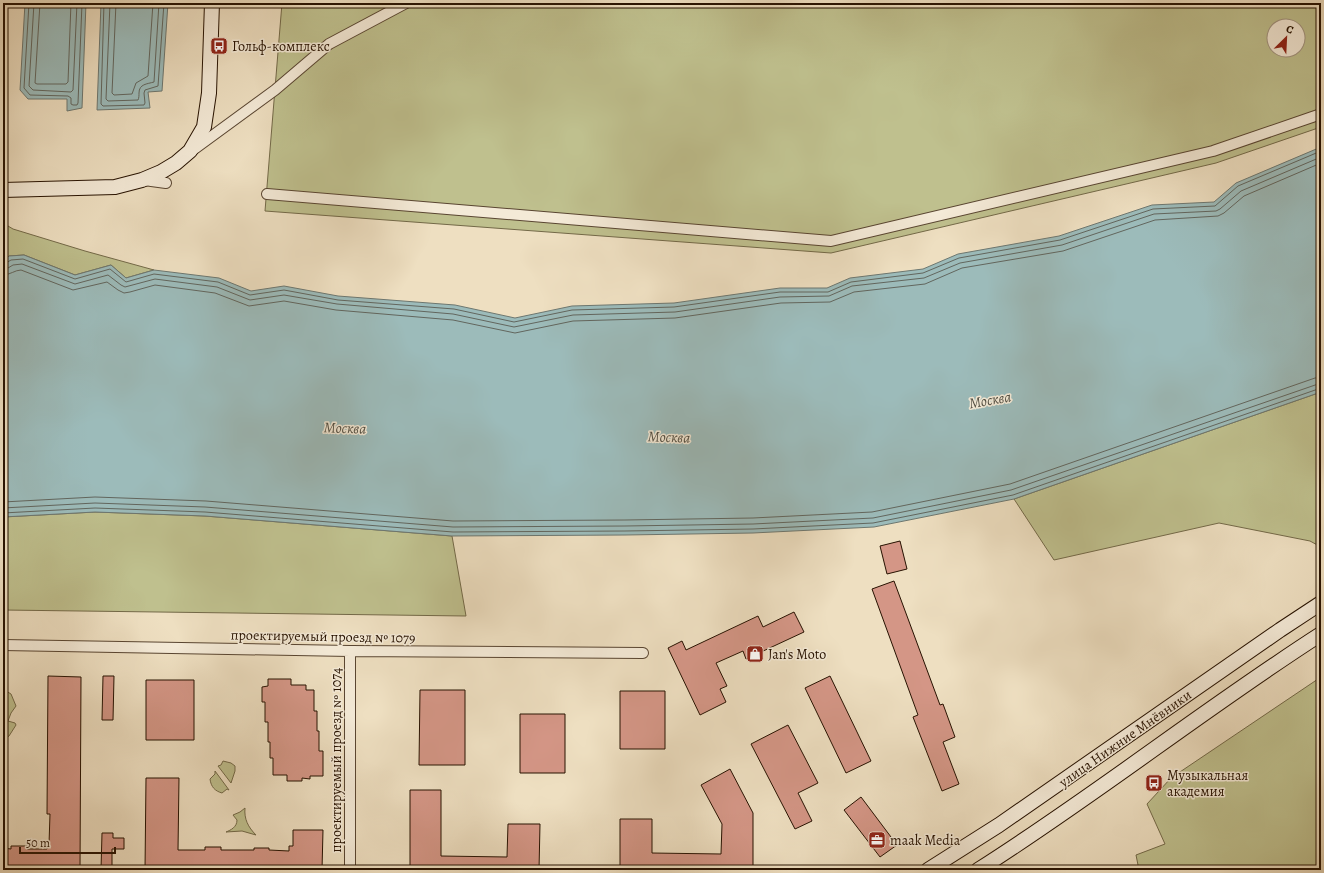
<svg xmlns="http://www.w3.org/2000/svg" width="1324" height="873" font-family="Alegreya,serif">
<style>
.green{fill:#bfc08e;stroke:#736948;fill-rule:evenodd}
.water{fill:#9cbbba;stroke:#6d7770}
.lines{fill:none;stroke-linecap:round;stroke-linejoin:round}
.shore{stroke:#62665e;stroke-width:1}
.building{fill:#d49686;stroke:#271201}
.street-casing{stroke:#594531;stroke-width:12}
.secondary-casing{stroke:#271201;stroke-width:16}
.street{stroke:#f4ead7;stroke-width:10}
.secondary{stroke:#f4ead7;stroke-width:14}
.labels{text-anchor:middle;stroke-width:3;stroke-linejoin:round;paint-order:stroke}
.poi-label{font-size:14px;fill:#271201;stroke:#f4ead7;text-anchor:start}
.street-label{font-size:14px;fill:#271201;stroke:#f4ead7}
.water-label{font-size:15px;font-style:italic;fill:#504d42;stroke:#f4ead7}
</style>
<rect width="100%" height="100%" fill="#eedfc1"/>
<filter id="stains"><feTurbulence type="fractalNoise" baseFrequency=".005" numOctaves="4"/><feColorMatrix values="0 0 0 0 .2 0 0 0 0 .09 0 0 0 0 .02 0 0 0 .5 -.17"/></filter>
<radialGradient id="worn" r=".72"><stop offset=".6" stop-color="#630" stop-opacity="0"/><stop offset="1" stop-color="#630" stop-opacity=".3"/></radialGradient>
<!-- green -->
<path class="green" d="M282,3H1321V127L1216,163L831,253L265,211ZM1274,26H1298V50H1274Z
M3,223L13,229L85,251L154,270L126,278L111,265L75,275L24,255L9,256L3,261Z
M1321,392V547L1310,541L1219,523L1054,560L1014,499Z
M95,512L205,516L452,536L466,616L3,610V517Z
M1321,677V870H1139L1136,855L1165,844L1147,804L1171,778Z
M3,689L11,694L16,706L11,713L8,721L15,723L16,725L9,736L3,740Z
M223,761L231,763L235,766V771L231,783L218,766L221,765Z
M215,771L229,790L227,789L222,793C215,791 211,787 210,779L215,774Z
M245,808C244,819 248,827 256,835L242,831L226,832C231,830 237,827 237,820L233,815L240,812Z"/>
<!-- water -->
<path class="water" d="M25,3H86L82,108L67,111V99H28L20,90Z
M101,3H168L162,91L148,92L150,108L97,110Z
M1321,147V392L1014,499L874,527L753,533L625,535L452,536L205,516L95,512L3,517V261L9,256L24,255L75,275L111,265L126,278L154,270L219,278L251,291L284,286L338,296L455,305L515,318L572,306L674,303L780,288H827L850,278L923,269L958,254L1059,236L1152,205L1214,202L1236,183Z"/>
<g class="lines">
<!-- shore -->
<path class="shore" d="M29,3L24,88L30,95L68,96L71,98V104L73,105H77L78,103L82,3
M34,3L29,86L33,90L71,92L73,90L77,3
M40,3L35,83L37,84H66L68,82L71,3
M104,3L101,104L103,106L144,105L145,103L144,93L145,90L158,86L164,3
M110,3L106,99L108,101L138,100C139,98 139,95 139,93C139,84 147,84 154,82L159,3
M116,3L112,93L114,95L132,94L136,83L148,76L153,3
M3,264L6,263L11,260L23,259L75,279L110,269L126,282L154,274L218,282L250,295L284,290L338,300L454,309L514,322L572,310L674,307L780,292H828L851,282L923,273L959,258L1060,240L1153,209L1215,206L1238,186L1321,151
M3,269L8,268L13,265L22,264L75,284L108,275L121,285L125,287L155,279L217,287L250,300L284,295L337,304L453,314L514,327L573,315L675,312L780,297L829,296L852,286L924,278L960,263L1062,245L1154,214L1216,211L1220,209L1241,191L1321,157
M3,275C10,275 15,270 21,270L73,290L107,282L118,290L124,293L130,292L155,285L215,293L249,306L284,301L336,310L453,320L515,333L573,321L675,318L781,303L830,302L854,292L925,284L962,268L1063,251L1155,220L1218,216L1224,213L1244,196L1321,163
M3,502L95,497L206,501L453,521L625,520L753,518L872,512L1010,484L1315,378L1321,377
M3,508L95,503L205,507L453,527L625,526L753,524L873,518L1011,490L1321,383
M3,513L95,508L205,512L453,532L625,531L753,529L873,523L1013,495L1321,388"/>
</g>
<!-- building -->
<path class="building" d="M900,541L907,569L887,574L880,546Z
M894,581L940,705L943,704L955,737L943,742L959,784L942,791L913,717L918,715L872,589Z
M794,612L804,632L746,659L743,651L716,663L727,686L720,689L726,702L700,715L668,648L682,641L686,650L758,616L763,627Z
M48,676L81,677L80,870H3V848L11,849V846H27V849H47V845L49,844L50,814H47Z
M103,676H114L113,720H102Z
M830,676L871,761L846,773L805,688Z
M268,679H291V685H306V690H314V711H317V731H319V751H323V776H310V779L302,778V781H287V775H273V758H270V742H268V722H265V702H262V687L268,686Z
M146,680H194V740H146Z
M420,690H465V765H419Z
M620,691H665V749H620Z
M520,714H565V773H520Z
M788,725L818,783L798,793L812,821L795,829L751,744Z
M730,769L753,813V870H620V819H652V853L721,854L722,824L701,785Z
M146,778H179L178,850H205V847H221V850H254V848H269V850L289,851V846H293V830H323L322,870H145Z
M410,790H441V856L507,857L508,824H540L539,870H410Z
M861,797L897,845L880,857L844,810Z
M102,833H113V838H124V849H112V870H101Z"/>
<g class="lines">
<defs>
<path id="street" d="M193,150L275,90L329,44L406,3
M144,180L166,183
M267,194L831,241L1213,151L1321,114
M3,645L350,651L643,653
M350,651V870"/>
<path id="secondary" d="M3,190L115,187L142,180L161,172L176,163L190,151L204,127L209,93L212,3
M928,870L999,825L1280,630L1321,603
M978,870C1095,796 1204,709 1321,634"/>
</defs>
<!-- street casing -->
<use href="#street" class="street-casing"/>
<!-- secondary casing -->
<use href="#secondary" class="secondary-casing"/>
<!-- street -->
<use href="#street" class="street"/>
<!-- secondary -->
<use href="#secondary" class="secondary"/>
</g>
<!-- icons -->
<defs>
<symbol id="bus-square" viewBox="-11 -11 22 22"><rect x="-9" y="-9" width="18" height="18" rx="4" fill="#8f2418" stroke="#f4ead7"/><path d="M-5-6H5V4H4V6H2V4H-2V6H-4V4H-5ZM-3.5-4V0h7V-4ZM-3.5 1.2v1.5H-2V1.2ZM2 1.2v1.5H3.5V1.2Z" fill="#fff"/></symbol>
<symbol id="shop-square" viewBox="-11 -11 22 22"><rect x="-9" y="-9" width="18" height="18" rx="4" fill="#8f2418" stroke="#f4ead7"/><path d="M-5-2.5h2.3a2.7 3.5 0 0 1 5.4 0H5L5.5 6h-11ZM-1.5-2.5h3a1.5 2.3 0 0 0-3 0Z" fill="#fff"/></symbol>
<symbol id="office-square" viewBox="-11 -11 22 22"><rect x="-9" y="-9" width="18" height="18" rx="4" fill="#8f2418" stroke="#f4ead7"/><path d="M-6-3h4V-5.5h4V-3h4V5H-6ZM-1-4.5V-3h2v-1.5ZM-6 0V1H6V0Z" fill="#fff"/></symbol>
</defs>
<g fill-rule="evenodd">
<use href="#bus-square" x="209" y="36" width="20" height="20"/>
<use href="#shop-square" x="745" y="644" width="20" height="20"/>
<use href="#bus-square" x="1144" y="773" width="20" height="20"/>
<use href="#office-square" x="867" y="830" width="20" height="20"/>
</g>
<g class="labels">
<!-- poi labels -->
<g class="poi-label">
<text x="232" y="51">Гольф-комплекс</text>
<text x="768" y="659">Jan's Moto</text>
<text x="1167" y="780">Музыкальная<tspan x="1167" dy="16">академия</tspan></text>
<text x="890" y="845">maak Media</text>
</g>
<!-- street labels -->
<g class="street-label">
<text transform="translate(323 636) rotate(1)" y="5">проектируемый проезд № 1079</text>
<text transform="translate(1125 738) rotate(-35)" y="5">улица Нижние Мнёвники</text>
<text transform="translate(336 760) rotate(-90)" y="5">проектируемый проезд № 1074</text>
</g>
<!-- water labels -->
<g class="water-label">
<text transform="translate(990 400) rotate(-10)" y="5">Москва</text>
<text transform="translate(345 428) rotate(2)" y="5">Москва</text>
<text transform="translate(669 437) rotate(2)" y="5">Москва</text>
</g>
</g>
<!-- margin -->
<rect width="1324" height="873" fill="none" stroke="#eedfc1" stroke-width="16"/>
<rect x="4" y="4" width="1316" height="865" fill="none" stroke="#271201" stroke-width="2"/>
<rect x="8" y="8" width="1308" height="857" fill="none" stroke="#271201"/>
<!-- north arrow -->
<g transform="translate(1286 38) rotate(24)"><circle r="19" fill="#f4ead7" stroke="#a29481"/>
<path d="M0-3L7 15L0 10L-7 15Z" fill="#8f2418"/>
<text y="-6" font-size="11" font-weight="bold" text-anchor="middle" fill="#271201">С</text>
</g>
<!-- scale -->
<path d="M20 847v6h95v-6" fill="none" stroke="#271201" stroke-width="2"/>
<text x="26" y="847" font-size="12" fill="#271201" stroke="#f4ead7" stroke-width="3" paint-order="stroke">50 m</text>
<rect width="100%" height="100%" filter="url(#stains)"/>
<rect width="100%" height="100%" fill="url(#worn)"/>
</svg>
